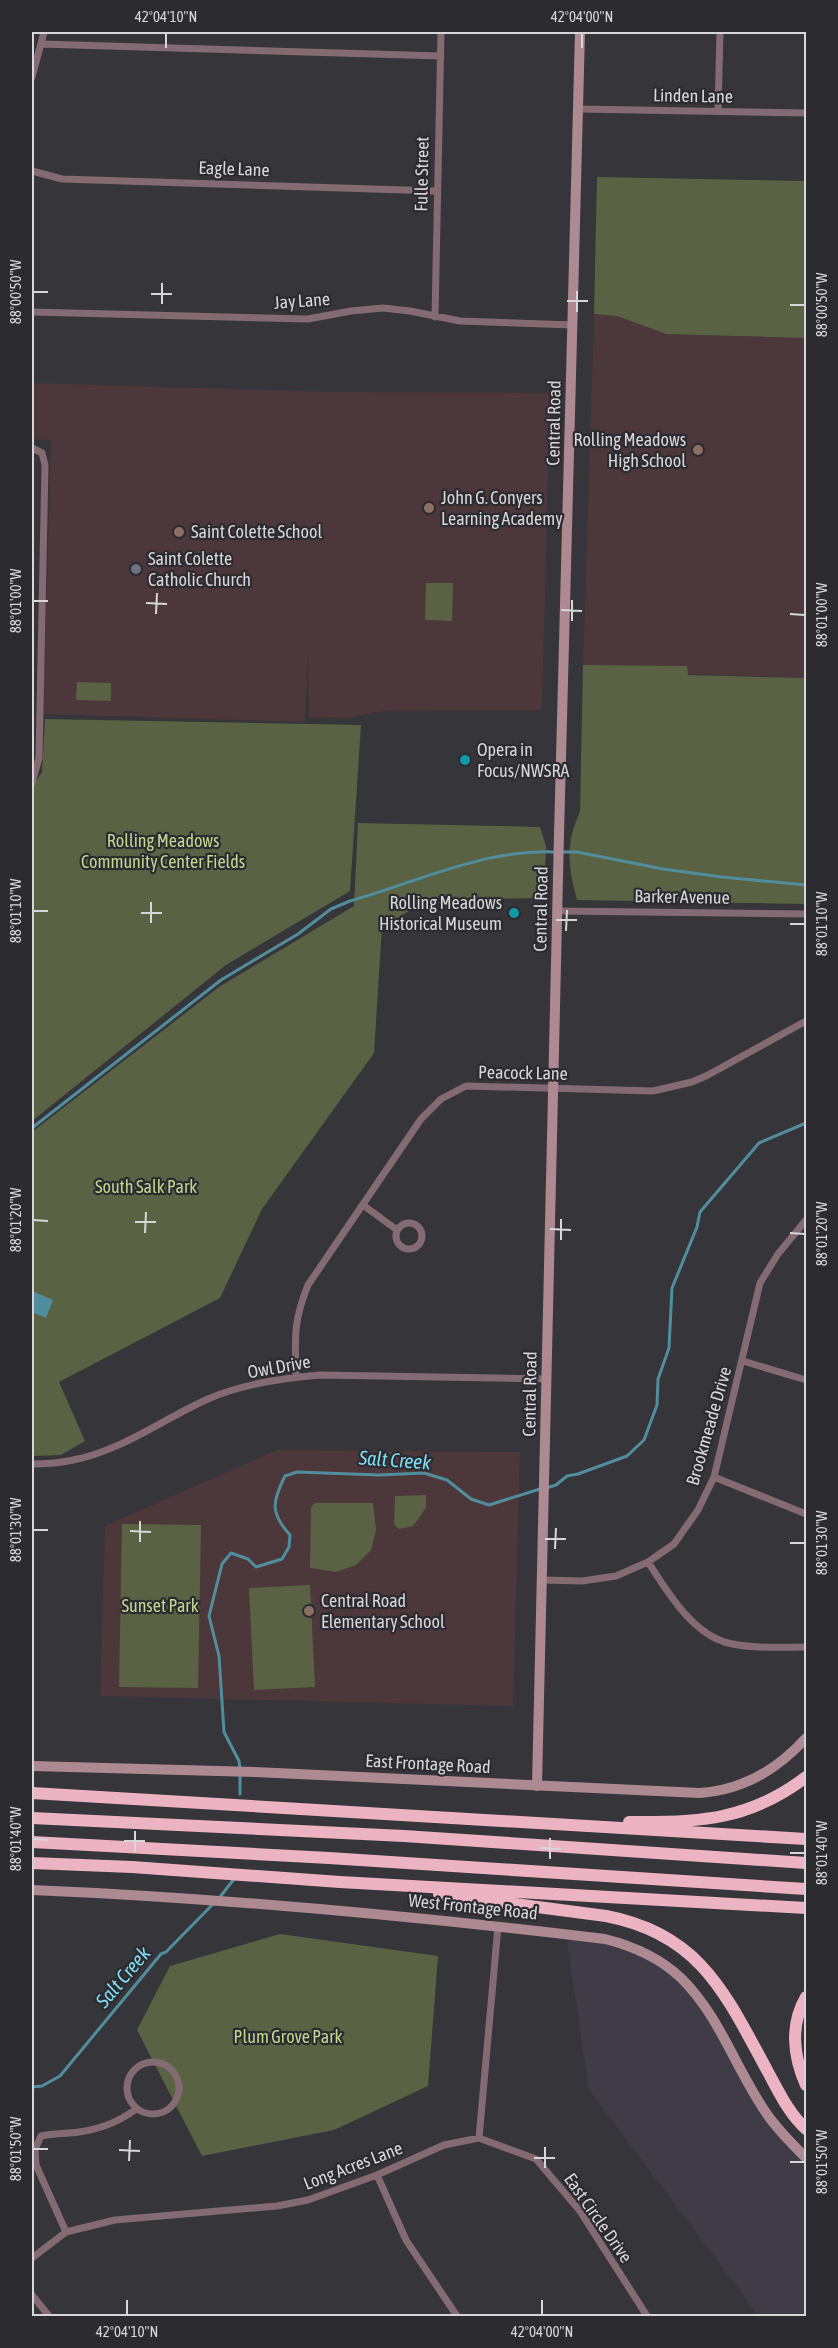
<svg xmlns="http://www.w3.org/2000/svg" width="838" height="2348" font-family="'Asap Condensed',sans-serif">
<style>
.built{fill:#3f3c48}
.education{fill:#4c373a}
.green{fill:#596343}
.water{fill:#518e9d}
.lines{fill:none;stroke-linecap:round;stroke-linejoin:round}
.stream{stroke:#518e9d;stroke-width:3}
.street{stroke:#836b71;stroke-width:7}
.secondary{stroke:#ad8992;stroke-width:10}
.highway{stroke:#ecb4c2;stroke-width:12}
.ticks{fill:none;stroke:#d7d6d9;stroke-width:2}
.education-dot{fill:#8d6e63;stroke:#2c2b30;stroke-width:2}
.worship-dot{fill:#6b7280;stroke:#2c2b30;stroke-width:2}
.culture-dot{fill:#0f9aa8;stroke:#2c2b30;stroke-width:2}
.labels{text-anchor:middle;stroke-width:4.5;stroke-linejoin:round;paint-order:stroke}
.street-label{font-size:18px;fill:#d7d6d9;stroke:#2c2b30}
.poi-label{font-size:18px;fill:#d7d6d9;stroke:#2c2b30;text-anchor:start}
.park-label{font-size:18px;fill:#c1d68e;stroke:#2c2b30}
.water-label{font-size:20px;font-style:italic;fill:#7ddef6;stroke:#2c2b30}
.neatline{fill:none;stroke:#d7d6d9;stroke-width:2}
.ticks-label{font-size:15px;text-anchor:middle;fill:#d7d6d9}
</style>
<rect width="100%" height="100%" fill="#36353a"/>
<!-- built -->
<path class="built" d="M566,1934L620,1943L681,1978L768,2116L806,2158V2316H759L589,2090Z"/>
<!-- education -->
<path class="education" d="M594,314L617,316L666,334L806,338V678L687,674V667L583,665Z
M32,383L335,392L550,393L542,710L382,711L347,718L309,717L308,649L305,722L43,714L51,440L32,439Z
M277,1450L520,1452L513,1706L100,1696L105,1526Z"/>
<!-- green -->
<path class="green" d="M597,177L806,181V338L666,334L617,316L594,314Z
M426,583H453L452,621L425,620Z
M583,665L687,666L688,675L806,678V904L577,900C568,866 565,844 580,812Z
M77,682L111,683V701L76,700Z
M45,719L361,725L350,891L226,965L32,1121V787L42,772Z
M358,823L540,827L546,846L544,898L461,899L414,908L382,927L374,1053L262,1209L220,1298L59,1382L85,1441L61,1455L32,1456V1132L219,987L354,906Z
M426,1495V1508L413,1526L399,1529L394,1524L395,1496Z
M315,1503H373L376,1530L371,1550L356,1565L336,1572L310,1568L311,1507Z
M122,1524L201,1525L198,1688L119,1687Z
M310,1585L315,1687L254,1690L249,1588Z
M280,1934L438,1956L428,2086L334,2130L202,2156L137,2030L170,1966Z"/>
<!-- water -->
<path class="water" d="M32,1291L53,1300L46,1318L32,1312Z"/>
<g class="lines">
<!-- stream -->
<path class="stream" d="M561,852H577L663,869L722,877L806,885
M32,1128L221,980L298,934L331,909L350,901C417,882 484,849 555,852
M546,1488L556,1485L567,1476L578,1474L627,1456L644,1440L657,1405L658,1379L669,1348L672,1288L697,1227L700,1212L759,1143L806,1123
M240,1769L239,1761L224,1732L219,1656L209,1616L222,1564L231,1553L248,1559L256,1567L282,1559L289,1547L290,1535C270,1513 272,1502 285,1476L297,1472L379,1475L424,1473L447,1480L471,1499L489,1505L540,1489
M240,1775V1794
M220,1897L234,1879
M32,2087L42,2086L60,2076L161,1954L166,1952L213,1904"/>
<!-- street -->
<path class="street" d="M41,44L441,56
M32,77L44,32
M578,109L806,113
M718,111L720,32
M32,171L62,179L436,191
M32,312L308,319L351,311L383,308L410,311L460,321L573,325
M435,317L441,32
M32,448L42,453L45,465L39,758L32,783
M558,911L806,914
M363,1205L397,1230
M396 1236a13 13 0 1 1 26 0a13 13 0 1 1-26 0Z
M743,1361L806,1380
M296,1377C295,1338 293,1322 308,1285L421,1119L441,1099L466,1086L653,1091L692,1082L708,1075L806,1021
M32,1464C45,1464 60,1463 73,1460C121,1451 163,1419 208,1399C242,1384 283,1378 320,1375L547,1379
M714,1477L806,1514
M648,1562C667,1591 692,1634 728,1643C753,1649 781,1647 806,1647
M542,1580L582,1581L616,1576L648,1562L674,1544L698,1510L714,1477L760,1283L778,1254L806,1220
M127 2088a26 26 0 1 1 52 0a26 26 0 1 1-52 0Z
M479,2138L536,2159L580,2211L647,2316
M377,2175L406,2240L457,2316
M66,2232L36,2165L35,2149L41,2136C54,2133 66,2134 79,2132C100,2129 119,2122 136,2109
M32,2258L66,2232L115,2220L277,2206L308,2200L377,2175L444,2145L479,2138L498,1926
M32,2295L49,2316"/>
<!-- secondary -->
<path class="secondary" d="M32,1766L255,1772L700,1793C743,1790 778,1769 806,1738
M537,1786L559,834L580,32
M32,1890C223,1898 414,1916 605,1939C633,1946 660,1958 681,1978C721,2017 737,2073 769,2117C780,2132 793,2145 806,2158"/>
<!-- highway -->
<path class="highway" d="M32,1793L806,1839
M32,1818L404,1836L806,1863
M629,1822C698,1823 750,1820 806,1777
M32,1842L329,1858L806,1889
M32,1863L132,1867L340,1882L806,1908
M439,1894L606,1916C701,1934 726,1995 768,2072C779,2092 789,2114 806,2129
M806,1997C790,2024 793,2056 806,2085"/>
</g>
<!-- ticks -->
<path class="ticks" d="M166,48V33M582,48V33M33,292H48M151,294H172M567,301H588M162,304V283M790,305H805M577,312V291M33,601H48M146,603L167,604M561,610L582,611M156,614L157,593M790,614L805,615M572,621V600M33,911H48M141,913H162M556,920H577M151,923V902M790,924H805M566,931L567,910M33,1220L48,1221M135,1222H156M550,1229L571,1230M145,1233L146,1212M790,1233L805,1234M561,1240V1219M33,1530H48M130,1531L151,1532M545,1539H566M140,1542V1521M790,1543H805M555,1549L556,1528M33,1839L48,1840M124,1841H145M540,1848L561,1849M135,1852V1831M790,1853H805M550,1859V1838M33,2149H48M119,2150L140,2151M534,2158H555M129,2161L130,2140M790,2162H805M545,2168V2147M127,2315V2300M542,2315V2300"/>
<!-- markers -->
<g class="education-dot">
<circle cx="698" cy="450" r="6"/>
<circle cx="429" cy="508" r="6"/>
<circle cx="179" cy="532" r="6"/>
<circle cx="309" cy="1611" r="6"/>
</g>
<circle class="worship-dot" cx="136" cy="569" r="6"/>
<g class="culture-dot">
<circle cx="465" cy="760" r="6"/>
<circle cx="514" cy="913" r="6"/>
</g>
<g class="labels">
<!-- street labels -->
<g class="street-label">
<text transform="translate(693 96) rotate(1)" y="6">Linden Lane</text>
<text transform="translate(234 169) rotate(2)" y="6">Eagle Lane</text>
<text transform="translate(422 174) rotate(-89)" y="6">Fulle Street</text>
<text transform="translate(302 301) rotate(-4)" y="6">Jay Lane</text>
<text transform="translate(554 423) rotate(-89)" y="6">Central Road</text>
<text transform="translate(682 897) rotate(1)" y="6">Barker Avenue</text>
<text transform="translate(541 909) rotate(-89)" y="6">Central Road</text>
<text transform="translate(523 1073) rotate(1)" y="6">Peacock Lane</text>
<text transform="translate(279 1367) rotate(-10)" y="6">Owl Drive</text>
<text transform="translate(530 1394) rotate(-89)" y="6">Central Road</text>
<text transform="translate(709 1426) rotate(-74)" y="6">Brookmeade Drive</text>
<text transform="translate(428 1764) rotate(3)" y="6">East Frontage Road</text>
<text transform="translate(473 1907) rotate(6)" y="6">West Frontage Road</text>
<text transform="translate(353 2166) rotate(-21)" y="6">Long Acres Lane</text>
<text transform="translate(598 2218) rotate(55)" y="6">East Circle Drive</text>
</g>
<!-- poi labels -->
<g class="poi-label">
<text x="686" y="446" text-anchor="end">Rolling Meadows<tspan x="686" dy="21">High School</tspan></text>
<text x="441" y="504">John G. Conyers<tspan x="441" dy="21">Learning Academy</tspan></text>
<text x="191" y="538">Saint Colette School</text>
<text x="148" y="565">Saint Colette<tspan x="148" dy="21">Catholic Church</tspan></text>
<text x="477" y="756">Opera in<tspan x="477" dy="21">Focus/NWSRA</tspan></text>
<text x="502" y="909" text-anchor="end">Rolling Meadows<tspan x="502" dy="21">Historical Museum</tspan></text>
<text x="321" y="1607">Central Road<tspan x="321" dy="21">Elementary School</tspan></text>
</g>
<!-- park labels -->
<g class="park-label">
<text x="163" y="847">Rolling Meadows<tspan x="163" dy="21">Community Center Fields</tspan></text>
<text x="146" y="1193">South Salk Park</text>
<text x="160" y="1612">Sunset Park</text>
<text x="288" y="2043">Plum Grove Park</text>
</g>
<!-- water labels -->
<g class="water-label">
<text transform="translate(395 1460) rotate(4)" y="7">Salt Creek</text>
<text transform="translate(123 1977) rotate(-50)" y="7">Salt Creek</text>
</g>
</g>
<!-- border -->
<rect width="838" height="2348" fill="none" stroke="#2c2b30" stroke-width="66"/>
<rect x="33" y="33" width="772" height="2282" class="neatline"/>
<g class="ticks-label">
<text x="166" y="22">42°04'10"N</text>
<text x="582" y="22">42°04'00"N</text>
<text transform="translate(16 292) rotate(-90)" y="5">88°00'50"W</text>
<text transform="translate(822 305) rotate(-90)" y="5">88°00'50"W</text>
<text transform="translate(16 601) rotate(-90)" y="5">88°01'00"W</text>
<text transform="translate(822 615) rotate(-90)" y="5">88°01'00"W</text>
<text transform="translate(16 911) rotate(-90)" y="5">88°01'10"W</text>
<text transform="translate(822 924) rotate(-90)" y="5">88°01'10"W</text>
<text transform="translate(16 1220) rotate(-90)" y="5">88°01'20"W</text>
<text transform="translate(822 1234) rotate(-90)" y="5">88°01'20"W</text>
<text transform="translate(16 1530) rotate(-90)" y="5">88°01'30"W</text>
<text transform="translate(822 1543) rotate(-90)" y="5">88°01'30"W</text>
<text transform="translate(16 1839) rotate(-90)" y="5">88°01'40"W</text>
<text transform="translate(822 1853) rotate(-90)" y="5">88°01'40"W</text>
<text transform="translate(16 2149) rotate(-90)" y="5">88°01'50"W</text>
<text transform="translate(822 2162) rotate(-90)" y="5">88°01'50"W</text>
<text x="127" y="2337">42°04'10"N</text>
<text x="542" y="2337">42°04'00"N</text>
</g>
</svg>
